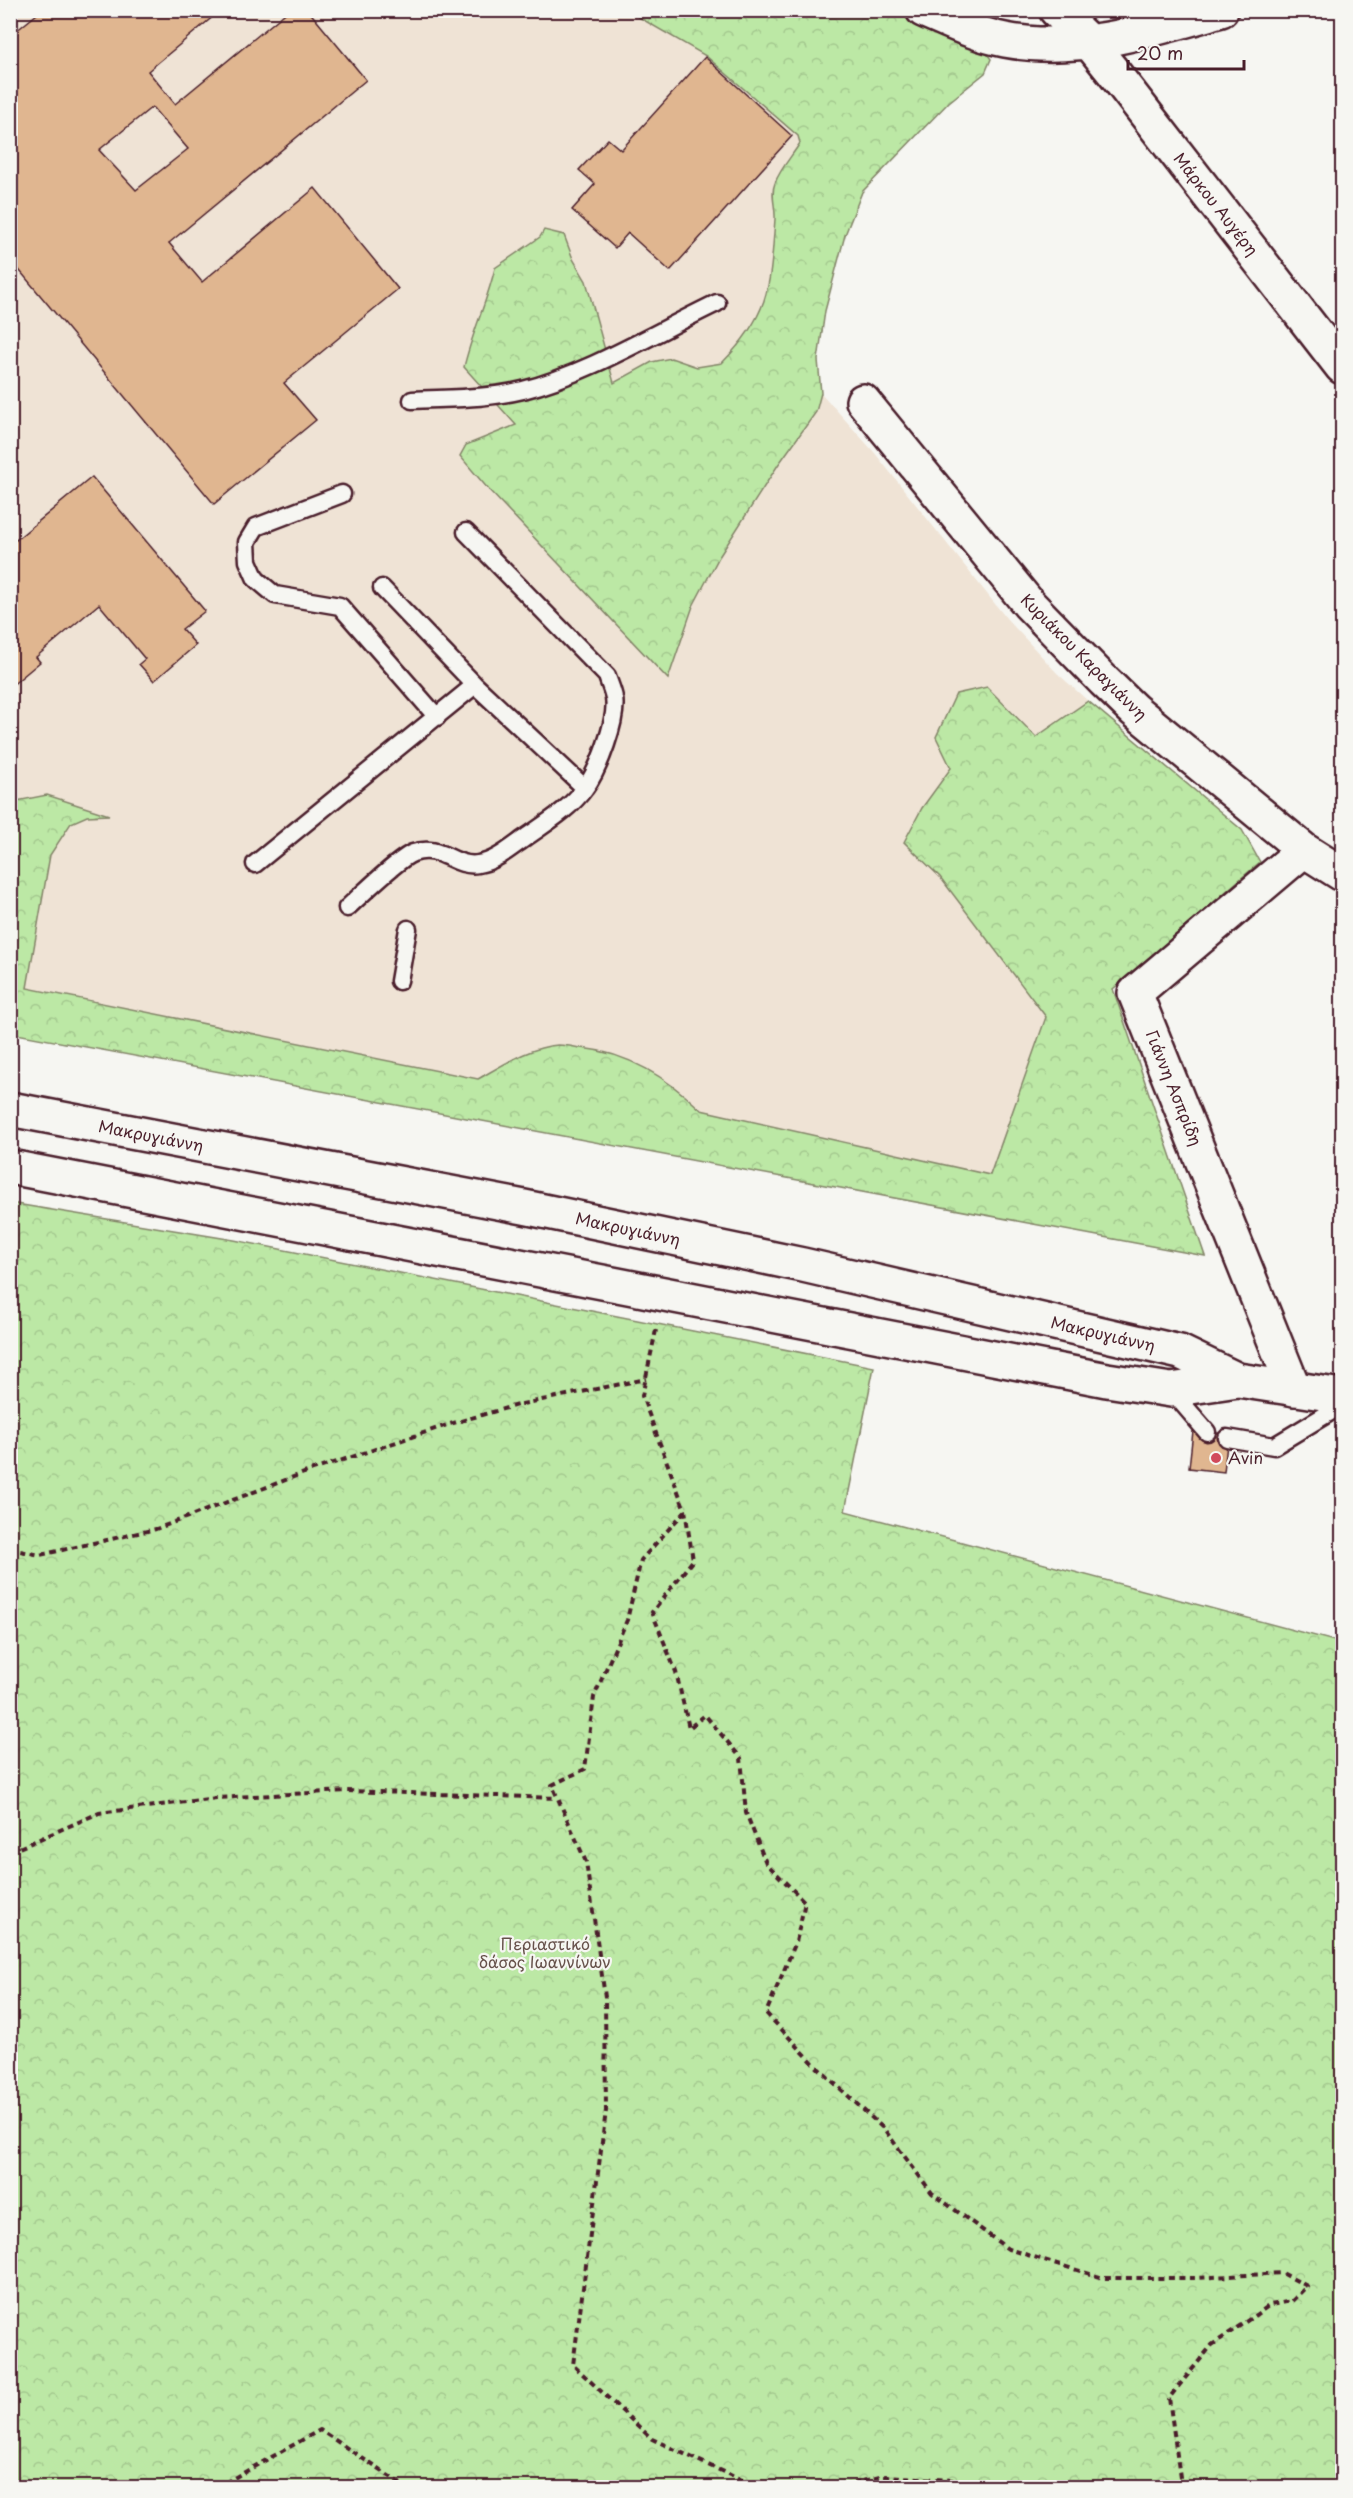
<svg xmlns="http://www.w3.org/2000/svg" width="1353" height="2498" font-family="'Playpen Sans',sans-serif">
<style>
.built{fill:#efe3d5}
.forest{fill:url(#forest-crowns);stroke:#838468;stroke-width:1.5}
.building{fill:#e0b690;stroke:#4a1f2b;stroke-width:1.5;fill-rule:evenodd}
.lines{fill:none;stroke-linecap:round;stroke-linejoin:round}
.lane-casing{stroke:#4a1f2b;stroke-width:21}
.street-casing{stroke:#4a1f2b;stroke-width:38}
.primary-casing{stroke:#4a1f2b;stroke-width:38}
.path{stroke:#4a1f2b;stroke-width:4;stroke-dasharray:6 4.5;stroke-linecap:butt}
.lane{stroke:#f6f6f2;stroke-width:16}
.street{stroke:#f6f6f2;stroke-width:33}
.primary{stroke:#f6f6f2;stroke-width:33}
.poi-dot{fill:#d1495b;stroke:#f6f6f2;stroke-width:2}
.labels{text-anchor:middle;stroke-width:4.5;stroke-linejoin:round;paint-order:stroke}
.street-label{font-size:16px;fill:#4a1f2b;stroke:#f6f6f2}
.poi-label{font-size:16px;fill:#4a1f2b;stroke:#f6f6f2;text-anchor:start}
.park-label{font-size:16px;fill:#66514a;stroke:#f6f6f2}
</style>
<defs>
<pattern id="forest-crowns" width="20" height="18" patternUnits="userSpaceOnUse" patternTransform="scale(1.5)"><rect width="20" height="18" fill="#bce8a5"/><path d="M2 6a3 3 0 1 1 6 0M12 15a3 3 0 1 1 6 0" fill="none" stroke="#a3c78e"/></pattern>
</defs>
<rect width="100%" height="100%" fill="#f6f6f2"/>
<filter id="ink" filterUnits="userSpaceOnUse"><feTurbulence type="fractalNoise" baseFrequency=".0167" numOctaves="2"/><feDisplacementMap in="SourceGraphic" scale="12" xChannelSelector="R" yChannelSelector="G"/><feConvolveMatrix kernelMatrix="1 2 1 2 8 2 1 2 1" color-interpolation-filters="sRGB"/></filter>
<g filter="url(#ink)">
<!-- built -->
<path class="built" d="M893,10L991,59L985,73L949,102L862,192L845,235L825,311L818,360L821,393L874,452L1007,619L1057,673L1088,701L1242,830L1260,862L1113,989L1205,1256L11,1033L10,11Z"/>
<!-- forest -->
<path class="forest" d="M628,11H893L954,34L982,47L991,59L985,73L949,102L862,192L845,235L825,311L818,360L821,393L816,412L778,465L719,557L693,606L668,679L489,490L460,456L466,445L516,425L464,367C472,333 487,302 495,268L540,237L544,230L564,235L573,259L586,281L614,383L652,362L671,358L697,367L722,363C771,313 770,286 775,219C776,207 770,195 775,183C780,169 792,156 800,143L798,136L706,56Z
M987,687L1036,737L1088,701L1242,830L1260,862L1113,989L1205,1256L11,1033V802L47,795L109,815L87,816L71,823L50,855L27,988L478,1079C503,1065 529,1047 558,1045C566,1045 574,1047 581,1048C629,1053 667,1078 701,1110L990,1175L1046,1017L940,877L904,842L922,808L951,768L936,737L956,694Z
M10,1203L234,1240L874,1367L845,1511L1342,1643V2487H11Z"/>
<!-- building -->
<path class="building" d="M42,10H221L148,71L175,104L289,10H308L366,80L169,243L202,282L315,188L398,289L284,383L316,420L214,504L10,259V36ZM152,107L188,149L136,190L99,150Z
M705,57L792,136L670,271L628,233L615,248L572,210L595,184L579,170L608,139L621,150Z
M92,477L205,611L182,629L196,645L154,681L139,664L145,659L99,604L36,657L40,662L10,687V555L14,551L10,545Z
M1193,1431L1228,1434L1224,1472L1189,1468Z"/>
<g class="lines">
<defs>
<path id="lane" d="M412,400C449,398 486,399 523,390C587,374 656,332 717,303
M342,494L256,527L247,542L248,561L256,579L275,595L340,606L437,717
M382,588L475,685L585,788
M255,864L475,685
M347,908C360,896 399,858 413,853C441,843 453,868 478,864C495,862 512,847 525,838C546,823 570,809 585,788C598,771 618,719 614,698C613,691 609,683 607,676L466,532
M399,981L408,929
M1171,1390L1207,1432
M1227,1438L1274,1446L1342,1405"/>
<path id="street" d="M923,10C949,21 977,35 1005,40C1078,54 1152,30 1221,10
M1056,10L1089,42L1114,73L1342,367
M863,401L1029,604L1104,681L1134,710L1304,850L1342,874
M1294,1389L1135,993L1304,850"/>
<path id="primary" d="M10,1109L524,1207L803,1265L1180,1352L1238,1380L1342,1396
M10,1167L1107,1380L1171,1390L1238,1380"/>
</defs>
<!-- lane casing -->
<use href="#lane" class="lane-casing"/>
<!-- street casing -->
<use href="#street" class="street-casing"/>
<!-- primary casing -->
<use href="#primary" class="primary-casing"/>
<!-- path -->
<path class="path" d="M656,1330L642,1396L685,1510L693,1560L652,1612L676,1672L689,1728L705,1715L741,1758L746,1813L766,1863L805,1902L796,1942L766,2013L817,2067L884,2129L932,2193L1008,2249L1103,2278H1196L1282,2273L1307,2286L1292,2301L1270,2305L1212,2345L1169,2398L1180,2477L1178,2488
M685,1511L641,1560L627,1620L594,1697L585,1769L552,1785L586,1862L605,1997L606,2111L573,2365L652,2439L758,2488
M10,1549L40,1555L156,1529L304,1473L450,1424L517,1405L646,1379
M10,1852L99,1813L216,1798L347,1791L557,1798
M216,2488L320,2430L407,2488
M833,2488L884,2476L1089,2488"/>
<!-- lane -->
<use href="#lane" class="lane"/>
<!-- street -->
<use href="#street" class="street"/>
<!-- primary -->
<use href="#primary" class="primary"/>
</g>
</g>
<!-- markers -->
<circle class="poi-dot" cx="1216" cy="1458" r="6"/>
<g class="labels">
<!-- street labels -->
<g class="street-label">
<text transform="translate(1216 204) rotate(52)" y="6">Μάρκου Αυγέρη</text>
<text transform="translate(1084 657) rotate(45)" y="6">Κυριάκου Καραγιάννη</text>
<text transform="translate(1174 1088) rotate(68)" y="6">Γιάννη Ασπρίδη</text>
<text transform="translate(151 1136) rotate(11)" y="6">Μακρυγιάννη</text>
<text transform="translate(628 1229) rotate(12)" y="6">Μακρυγιάννη</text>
<text transform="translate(1103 1334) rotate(13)" y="6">Μακρυγιάννη</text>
</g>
<!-- poi labels -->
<g class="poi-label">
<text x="1228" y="1464">Avin</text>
</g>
<!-- park labels -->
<g class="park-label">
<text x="545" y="1950">Περιαστικό<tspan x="545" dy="18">δάσος Ιωαννίνων</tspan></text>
</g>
</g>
<!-- margin -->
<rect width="1353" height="2498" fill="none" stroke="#f6f6f2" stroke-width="36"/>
<rect x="18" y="18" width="1317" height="2462" fill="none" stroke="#4a1f2b" stroke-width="2" filter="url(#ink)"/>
<!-- scale -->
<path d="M1128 60v9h116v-9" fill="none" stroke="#4a1f2b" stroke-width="3"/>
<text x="1137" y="60" font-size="18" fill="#4a1f2b" stroke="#f6f6f2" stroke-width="4.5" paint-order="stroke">20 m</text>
</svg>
